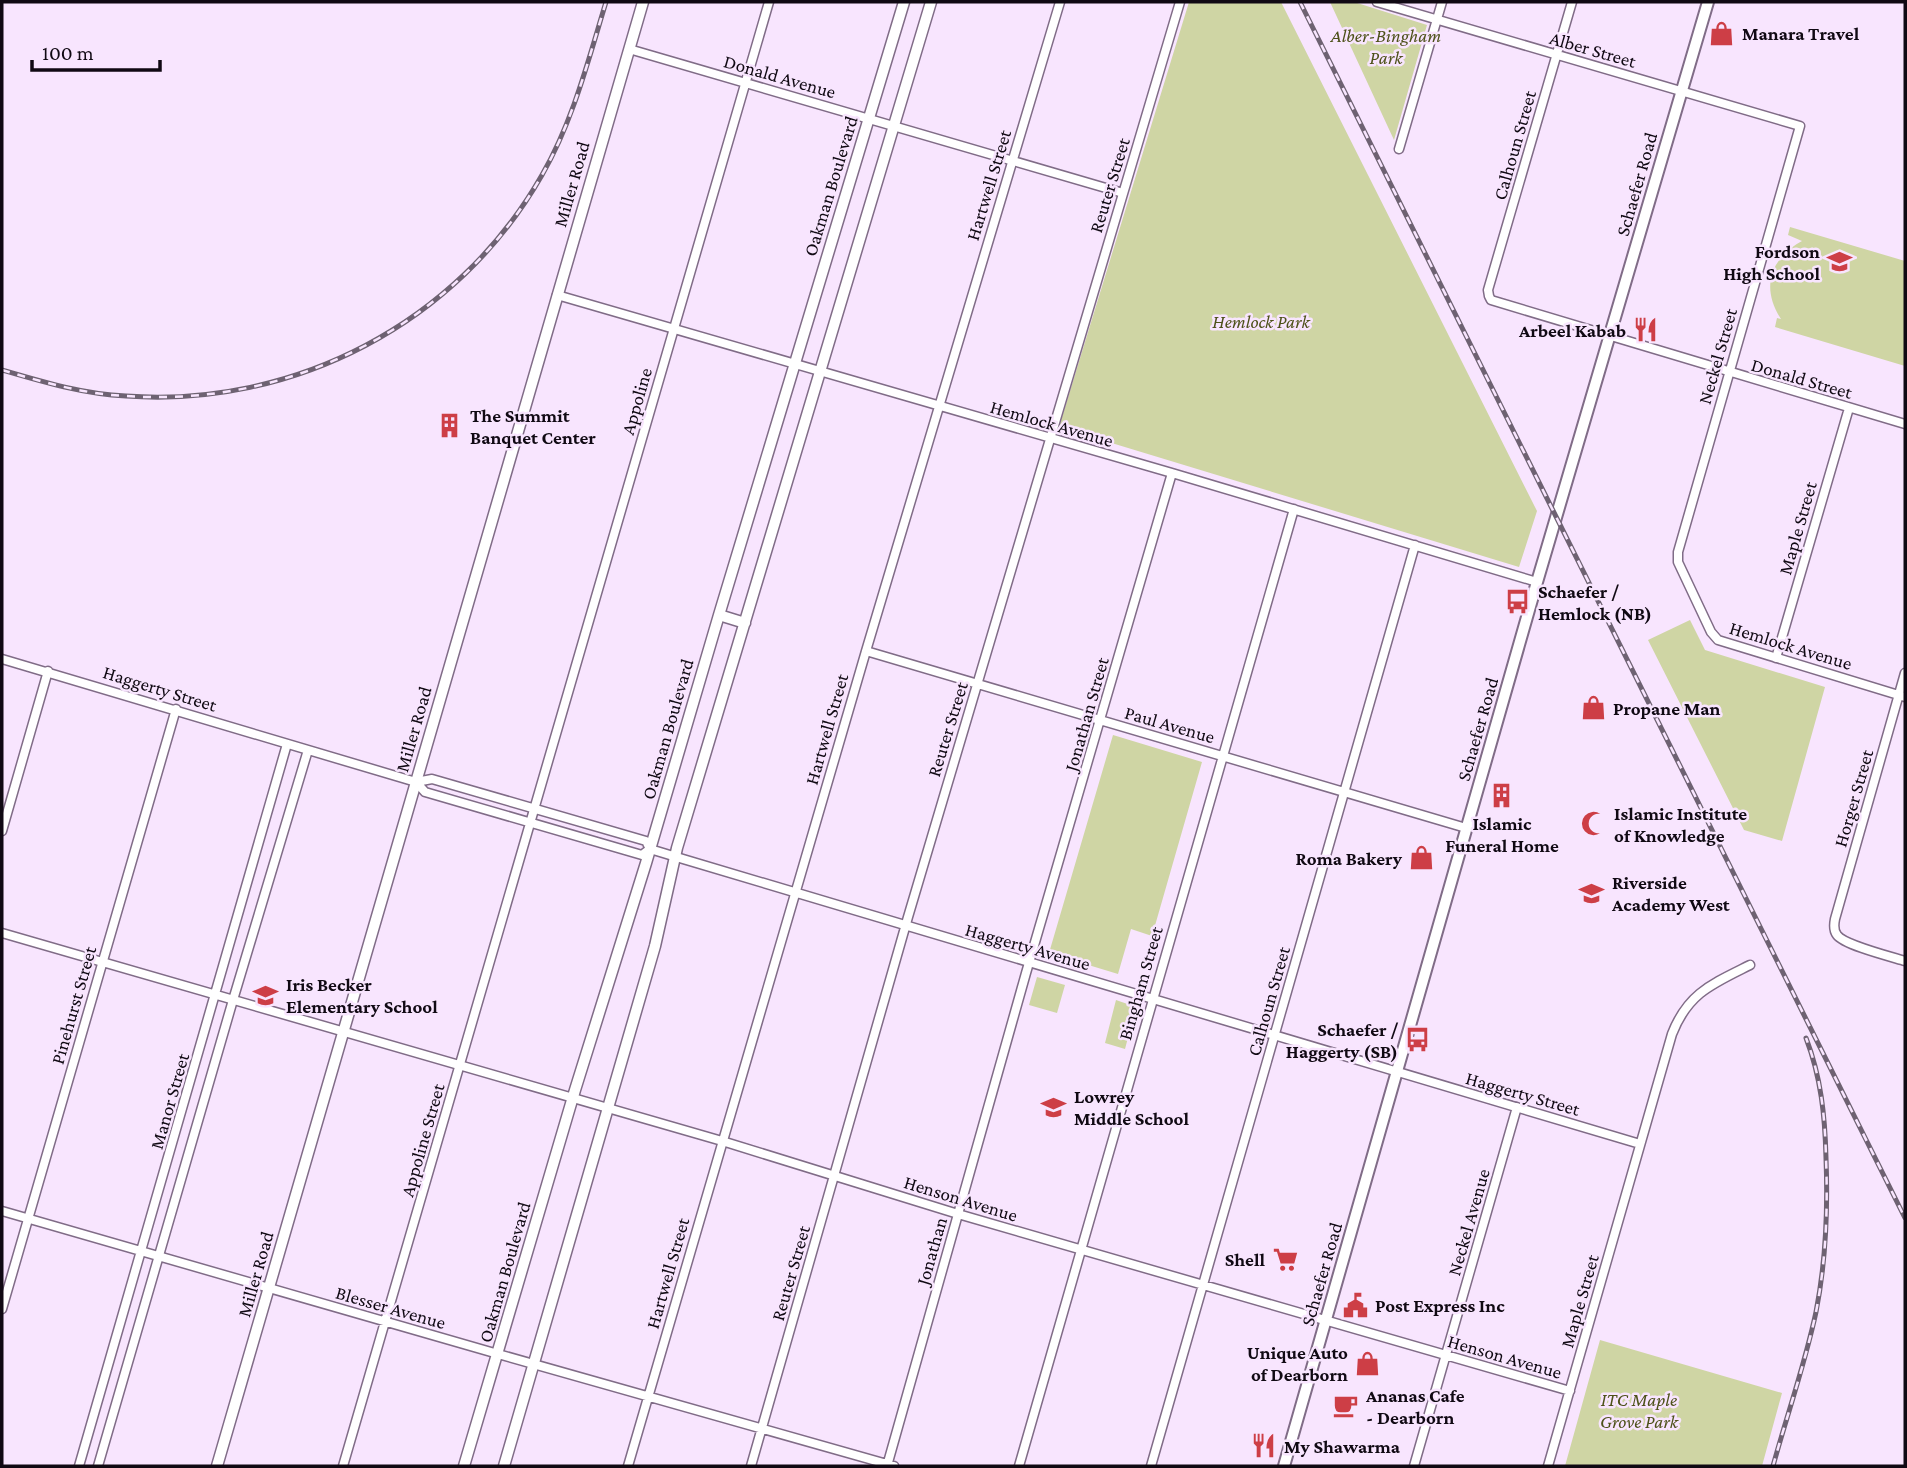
<svg xmlns="http://www.w3.org/2000/svg" width="1907" height="1468" font-family="'Crimson Pro',serif">
<style>
.green{fill:#cfd5a4}
.lines{fill:none;stroke-linecap:round;stroke-linejoin:round}
.minor-casing{stroke:#806c87;stroke-width:11}
.tertiary-casing{stroke:#806c87;stroke-width:13}
.secondary-casing{stroke:#806c87;stroke-width:14}
.minor{stroke:#fff;stroke-width:8}
.tertiary{stroke:#fff;stroke-width:10}
.secondary{stroke:#fff;stroke-width:10}
.rail-casing{stroke:#6e6272;stroke-width:5}
.rail{stroke:#f8e5fe;stroke-width:2.5;stroke-dasharray:8;stroke-linecap:butt}
.labels{text-anchor:middle;stroke-width:5;stroke-linejoin:round;paint-order:stroke}
.poi-label{font-size:19px;font-weight:bold;fill:#100913;stroke:#f8e5fe;text-anchor:start}
.park-label{font-size:19px;font-style:italic;fill:#4d5119;stroke:#f8e5fe}
.street-label{font-size:19px;fill:#100913;stroke:#f8e5fe}
</style>
<rect width="100%" height="100%" fill="#f8e5fe"/>
<!-- green -->
<path class="green" d="M1189,2H1281L1537,511L1519,567L1059,427Z
M1330,2H1354L1427,25L1394,140Z
M1790,227L1905,261V366L1775,327L1777,318L1781,319C1760,287 1771,258 1802,241L1788,235Z
M1690,620L1705,650L1825,687L1782,841L1744,830L1648,640Z
M1113,735L1202,762L1152,936L1131,929L1118,974L1049,953Z
M1037,977L1065,985L1057,1013L1029,1005Z
M1116,1000L1136,1007L1125,1049L1105,1043Z
M1600,1340L1782,1393L1762,1466H1565Z"/>
<g class="lines">
<defs>
<path id="minor" d="M1377,2L1800,126L1678,552V562L1711,632L1718,640L1905,697
M1572,2L1488,290L1489,296L1491,300L1905,424
M629,49L1123,193
M1399,149L1442,2
M557,295L1172,473L1537,582
M866,651L1466,828
M1776,658L1849,408
M2,659L416,782L432,779L646,841L650,849L683,859L1640,1144
M1905,673L1835,919C1834,924 1833,930 1837,935C1844,945 1892,957 1905,961
M416,782L425,792L642,855L650,849
M2,831L48,671
M2,933L722,1141L958,1214L1570,1391
M2,1211L498,1354L894,1466
M2,1309L176,709
M79,1466L287,744
M98,1466L233,1000L308,750
M343,1466L769,2
M628,1466L866,651L1060,2
M751,1466L908,917L1180,2
M887,1466L1026,973L1172,473
M1019,1466L1294,509
M1151,1466L1415,545
M1414,1466L1517,1107
M1548,1466L1672,1034C1688,993 1712,984 1750,965"/>
<path id="tertiary" d="M719,615L745,623
M217,1466L643,2
M464,1466L575,1090L646,863L719,615L904,2
M504,1466L655,946L677,848L931,2"/>
<path id="secondary" d="M1284,1466L1537,582L1708,2"/>
</defs>
<!-- minor casing -->
<use href="#minor" class="minor-casing"/>
<!-- tertiary casing -->
<use href="#tertiary" class="tertiary-casing"/>
<!-- secondary casing -->
<use href="#secondary" class="secondary-casing"/>
<!-- minor -->
<use href="#minor" class="minor"/>
<!-- tertiary -->
<use href="#tertiary" class="tertiary"/>
<!-- secondary -->
<use href="#secondary" class="secondary"/>
<defs>
<path id="rail" d="M1300,2L1905,1218
M2,370C43,382 83,394 126,396C294,408 458,323 542,175C573,121 588,61 606,2
M1773,1466C1787,1415 1805,1364 1816,1312C1826,1261 1828,1210 1826,1158C1825,1116 1821,1077 1806,1038"/>
</defs>
<!-- rail casing -->
<use href="#rail" class="rail-casing"/>
<!-- rail -->
<use href="#rail" class="rail"/>
</g>
<!-- icons -->
<defs>
<symbol id="shop-bare" viewBox="-9 -9 18 18"><path d="M-5-2.5h2.3a2.7 3.5 0 0 1 5.4 0H5L5.5 6h-11ZM-1.5-2.5h3a1.5 2.3 0 0 0-3 0Z" fill="#cd3e46" stroke="#f8e5fe" stroke-width="2.5" paint-order="stroke"/></symbol>
<symbol id="school-bare" viewBox="-9 -9 18 18"><path d="M0-5L7-2L0 1L-7-2ZM-4 1L0 2.5L4 1V4Q0 6-4 4Z" fill="#cd3e46" stroke="#f8e5fe" stroke-width="2.5" paint-order="stroke"/></symbol>
<symbol id="restaurant-bare" viewBox="-9 -9 18 18"><path d="M-5-6h1v4h1v-4h1v4h1v-4h1v5L-1.5 .5V6h-2V.5L-5-1ZM5-6V6H3V1.5H1.5Q1.5-4 5-6Z" fill="#cd3e46" stroke="#f8e5fe" stroke-width="2.5" paint-order="stroke"/></symbol>
<symbol id="building-bare" viewBox="-9 -9 18 18"><path d="M-4-6H4V6H1V3H-1V6H-4ZM-2.5-4.3h1.7v1.8h-1.7ZM.8-4.3h1.7v1.8H.8ZM-2.5-1h1.7V.8h-1.7ZM.8-1h1.7V.8H.8Z" fill="#cd3e46" stroke="#f8e5fe" stroke-width="2.5" paint-order="stroke"/></symbol>
<symbol id="bus-bare" viewBox="-9 -9 18 18"><path d="M-5-6H5V4H4V6H2V4H-2V6H-4V4H-5ZM-3.5-4V0h7V-4ZM-3.5 1.2v1.5H-2V1.2ZM2 1.2v1.5H3.5V1.2Z" fill="#cd3e46" stroke="#f8e5fe" stroke-width="2.5" paint-order="stroke"/></symbol>
<symbol id="mosque-bare" viewBox="-9 -9 18 18"><path d="M3.5-4.9A6 6 0 1 0 3.5 4.9A5 5 0 1 1 3.5-4.9Z" fill="#cd3e46" stroke="#f8e5fe" stroke-width="2.5" paint-order="stroke"/></symbol>
<symbol id="supermarket-bare" viewBox="-9 -9 18 18"><path d="M-6-5.5h2.5l.6 2H6L4.5 2H-2.5L-4.4-4H-6ZM-1.5 3.2a1.3 1.3 0 1 0 .1 0ZM3 3.2a1.3 1.3 0 1 0 .1 0Z" fill="#cd3e46" stroke="#f8e5fe" stroke-width="2.5" paint-order="stroke"/></symbol>
<symbol id="civic-bare" viewBox="-9 -9 18 18"><path d="M-.6-6.5H3V-4.5H.6V-3L4-1V1h2V6H-6V1h2V-1L-.6-3ZM-1.2 2.5V6h2.4V2.5Z" fill="#cd3e46" stroke="#f8e5fe" stroke-width="2.5" paint-order="stroke"/></symbol>
<symbol id="cafe-bare" viewBox="-9 -9 18 18"><path d="M-5.5-4.5H6V0H3Q3 3.5 0 3.5H-2.5Q-5.5 3.5-5.5 0ZM3-3.2v2h1.7v-2ZM-6 4.5H4V6H-6Z" fill="#cd3e46" stroke="#f8e5fe" stroke-width="2.5" paint-order="stroke"/></symbol>
</defs>
<g fill-rule="evenodd">
<use href="#shop-bare" x="1704" y="16" width="35" height="35"/>
<use href="#school-bare" x="1822" y="244" width="35" height="35"/>
<use href="#restaurant-bare" x="1628" y="312" width="35" height="35"/>
<use href="#building-bare" x="432" y="408" width="35" height="35"/>
<use href="#bus-bare" x="1500" y="584" width="35" height="35"/>
<use href="#shop-bare" x="1576" y="690" width="35" height="35"/>
<use href="#building-bare" x="1484" y="778" width="35" height="35"/>
<use href="#mosque-bare" x="1576" y="806" width="35" height="35"/>
<use href="#shop-bare" x="1404" y="840" width="35" height="35"/>
<use href="#school-bare" x="1574" y="876" width="35" height="35"/>
<use href="#school-bare" x="248" y="978" width="35" height="35"/>
<use href="#bus-bare" x="1400" y="1022" width="35" height="35"/>
<use href="#school-bare" x="1036" y="1090" width="35" height="35"/>
<use href="#supermarket-bare" x="1268" y="1242" width="35" height="35"/>
<use href="#civic-bare" x="1338" y="1288" width="35" height="35"/>
<use href="#shop-bare" x="1350" y="1346" width="35" height="35"/>
<use href="#cafe-bare" x="1328" y="1388" width="35" height="35"/>
<use href="#restaurant-bare" x="1246" y="1428" width="35" height="35"/>
</g>
<g class="labels">
<!-- poi labels -->
<g class="poi-label">
<text x="1742" y="40">Manara Travel</text>
<text x="1820" y="258" text-anchor="end">Fordson<tspan x="1820" dy="22">High School</tspan></text>
<text x="1626" y="337" text-anchor="end">Arbeel Kabab</text>
<text x="470" y="422">The Summit<tspan x="470" dy="22">Banquet Center</tspan></text>
<text x="1538" y="598">Schaefer /<tspan x="1538" dy="22">Hemlock (NB)</tspan></text>
<text x="1613" y="715">Propane Man</text>
<text x="1614" y="820">Islamic Institute<tspan x="1614" dy="22">of Knowledge</tspan></text>
<text x="1502" y="830" text-anchor="middle">Islamic<tspan x="1502" dy="22">Funeral Home</tspan></text>
<text x="1402" y="865" text-anchor="end">Roma Bakery</text>
<text x="1612" y="889">Riverside<tspan x="1612" dy="22">Academy West</tspan></text>
<text x="286" y="991">Iris Becker<tspan x="286" dy="22">Elementary School</tspan></text>
<text x="1398" y="1036" text-anchor="end">Schaefer /<tspan x="1398" dy="22">Haggerty (SB)</tspan></text>
<text x="1074" y="1103">Lowrey<tspan x="1074" dy="22">Middle School</tspan></text>
<text x="1265" y="1266" text-anchor="end">Shell</text>
<text x="1375" y="1312">Post Express Inc</text>
<text x="1348" y="1359" text-anchor="end">Unique Auto<tspan x="1348" dy="22">of Dearborn</tspan></text>
<text x="1366" y="1402">Ananas Cafe<tspan x="1366" dy="22">- Dearborn</tspan></text>
<text x="1284" y="1453">My Shawarma</text>
</g>
<!-- park labels -->
<g class="park-label">
<text x="1386" y="42">Alber-Bingham<tspan x="1386" dy="22">Park</tspan></text>
<text x="1261" y="328">Hemlock Park</text>
<text x="1639" y="1406">ITC Maple<tspan x="1639" dy="22">Grove Park</tspan></text>
</g>
<!-- street labels -->
<g class="street-label">
<text transform="translate(1593 49) rotate(16)" y="7">Alber Street</text>
<text transform="translate(780 76) rotate(16)" y="7">Donald Avenue</text>
<text transform="translate(1514 145) rotate(-74)" y="7">Calhoun Street</text>
<text transform="translate(571 184) rotate(-74)" y="7">Miller Road</text>
<text transform="translate(1636 184) rotate(-74)" y="7">Schaefer Road</text>
<text transform="translate(988 185) rotate(-73)" y="7">Hartwell Street</text>
<text transform="translate(1109 185) rotate(-73)" y="7">Reuter Street</text>
<text transform="translate(830 186) rotate(-73)" y="7">Oakman Boulevard</text>
<text transform="translate(1717 356) rotate(-74)" y="7">Neckel Street</text>
<text transform="translate(1802 378) rotate(16)" y="7">Donald Street</text>
<text transform="translate(636 401) rotate(-74)" y="7">Appoline</text>
<text transform="translate(1052 423) rotate(16)" y="7">Hemlock Avenue</text>
<text transform="translate(1797 528) rotate(-74)" y="7">Maple Street</text>
<text transform="translate(1791 645) rotate(17)" y="7">Hemlock Avenue</text>
<text transform="translate(160 688) rotate(17)" y="7">Haggerty Street</text>
<text transform="translate(1086 714) rotate(-74)" y="7">Jonathan Street</text>
<text transform="translate(1170 724) rotate(16)" y="7">Paul Avenue</text>
<text transform="translate(413 729) rotate(-74)" y="7">Miller Road</text>
<text transform="translate(667 729) rotate(-74)" y="7">Oakman Boulevard</text>
<text transform="translate(826 729) rotate(-74)" y="7">Hartwell Street</text>
<text transform="translate(947 729) rotate(-73)" y="7">Reuter Street</text>
<text transform="translate(1477 729) rotate(-74)" y="7">Schaefer Road</text>
<text transform="translate(1853 798) rotate(-74)" y="7">Horger Street</text>
<text transform="translate(1028 946) rotate(16)" y="7">Haggerty Avenue</text>
<text transform="translate(1140 983) rotate(-74)" y="7">Bingham Street</text>
<text transform="translate(1268 1001) rotate(-74)" y="7">Calhoun Street</text>
<text transform="translate(73 1005) rotate(-74)" y="7">Pinehurst Street</text>
<text transform="translate(1523 1093) rotate(16)" y="7">Haggerty Street</text>
<text transform="translate(169 1101) rotate(-74)" y="7">Manor Street</text>
<text transform="translate(422 1140) rotate(-74)" y="7">Appoline Street</text>
<text transform="translate(961 1198) rotate(17)" y="7">Henson Avenue</text>
<text transform="translate(1468 1222) rotate(-74)" y="7">Neckel Avenue</text>
<text transform="translate(931 1251) rotate(-74)" y="7">Jonathan</text>
<text transform="translate(504 1272) rotate(-74)" y="7">Oakman Boulevard</text>
<text transform="translate(667 1273) rotate(-74)" y="7">Hartwell Street</text>
<text transform="translate(790 1273) rotate(-74)" y="7">Reuter Street</text>
<text transform="translate(255 1274) rotate(-74)" y="7">Miller Road</text>
<text transform="translate(1321 1274) rotate(-74)" y="7">Schaefer Road</text>
<text transform="translate(1579 1301) rotate(-74)" y="7">Maple Street</text>
<text transform="translate(391 1307) rotate(16)" y="7">Blesser Avenue</text>
<text transform="translate(1505 1356) rotate(16)" y="7">Henson Avenue</text>
</g>
</g>
<!-- border -->
<rect width="1907" height="1468" fill="none" stroke="#100913" stroke-width="7"/>
<!-- scale -->
<path d="M32 60v10h128v-10" fill="none" stroke="#100913" stroke-width="3.5"/>
<text x="42" y="60" font-size="21" fill="#100913" stroke="#f8e5fe" stroke-width="5" paint-order="stroke">100 m</text>
</svg>
